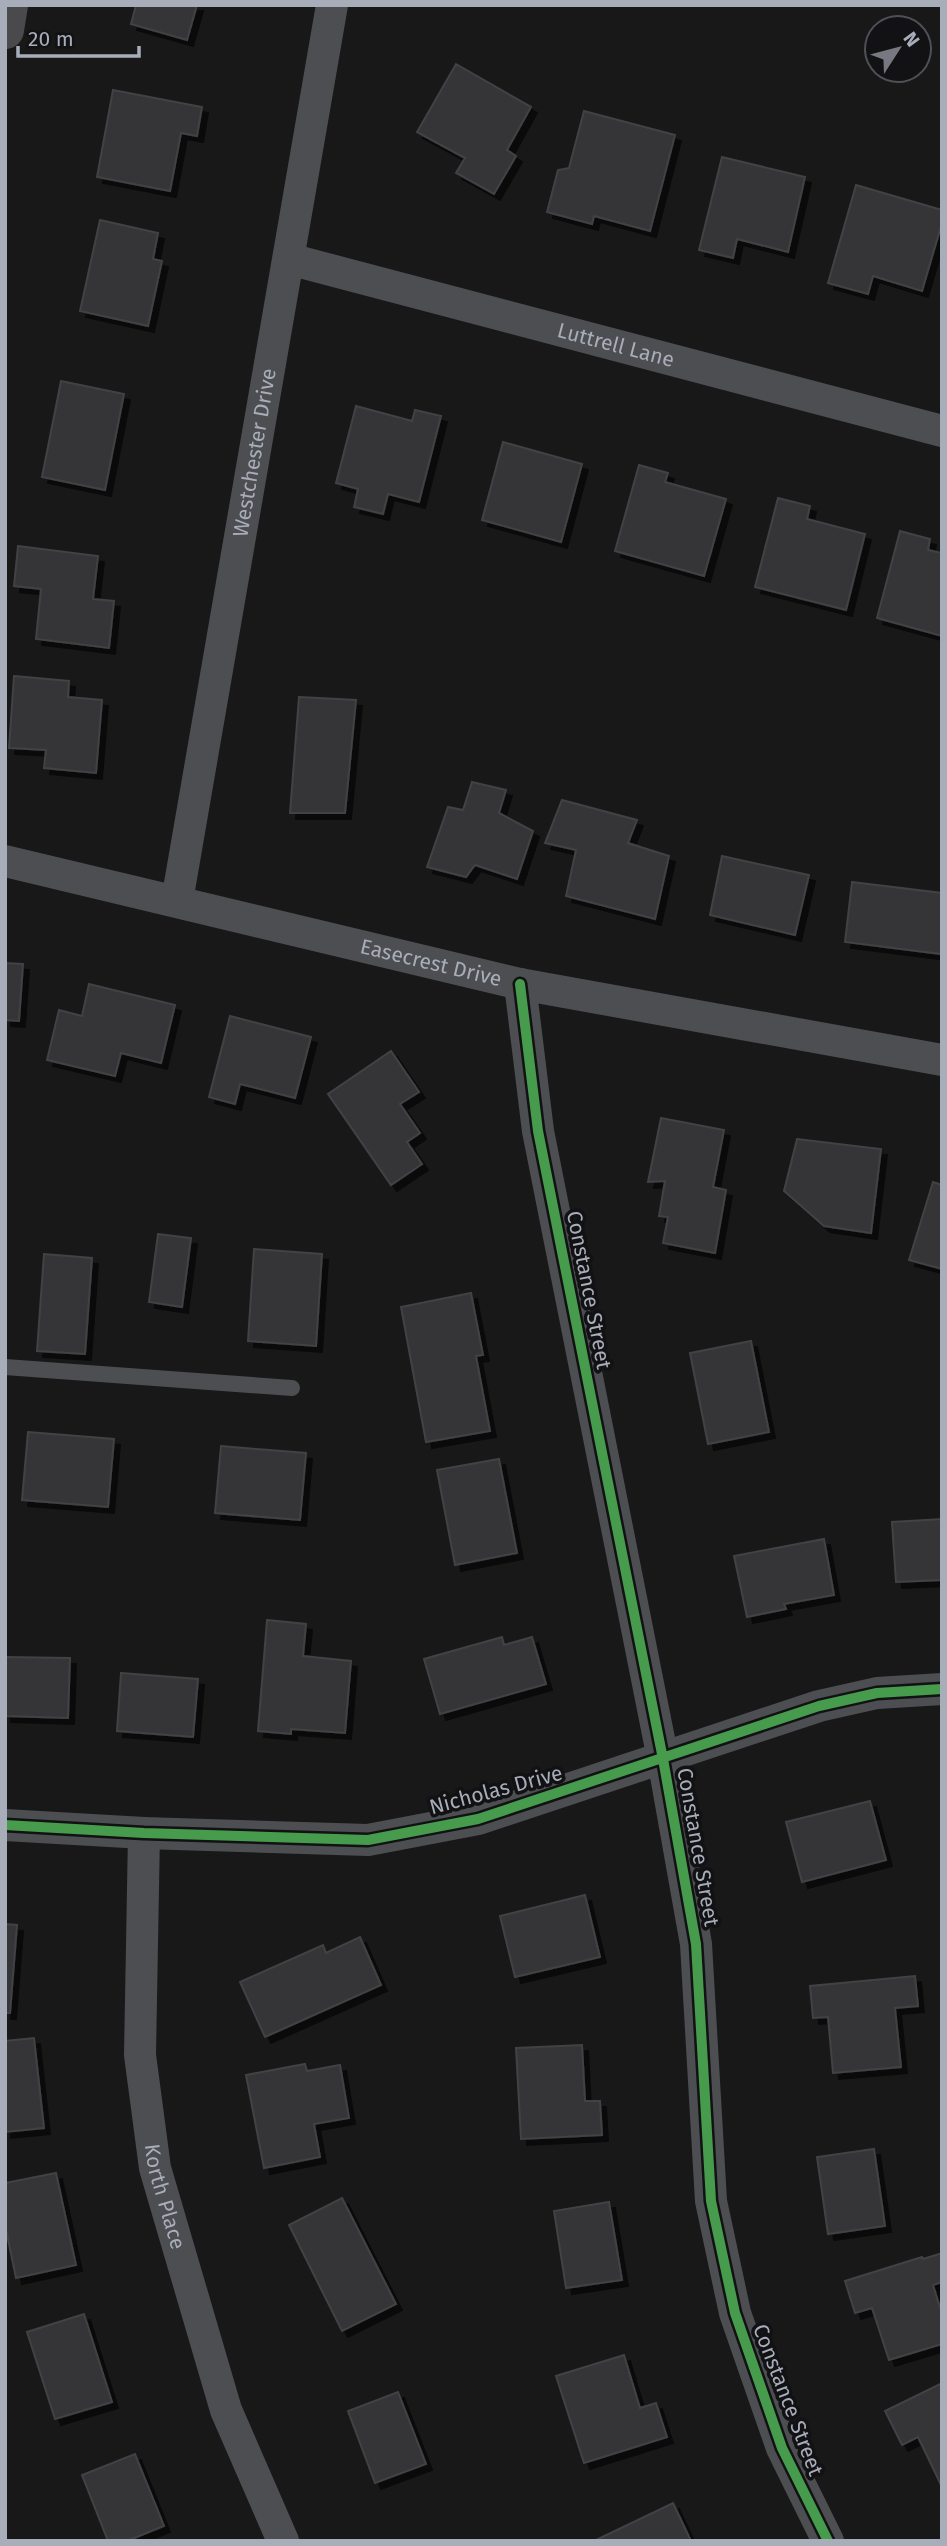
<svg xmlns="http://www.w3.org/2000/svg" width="947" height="2546" font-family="'Fira Sans',sans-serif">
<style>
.building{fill:#363637;stroke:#414244;stroke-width:2;filter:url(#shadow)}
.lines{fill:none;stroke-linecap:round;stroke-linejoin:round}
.service{stroke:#4c4e51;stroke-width:16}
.minor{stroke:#4c4e51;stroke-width:32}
.primary{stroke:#4a4a4d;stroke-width:38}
.cycleway-casing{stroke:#121214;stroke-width:15}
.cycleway{stroke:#469c4c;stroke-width:10}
.labels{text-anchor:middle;stroke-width:7;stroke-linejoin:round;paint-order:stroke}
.street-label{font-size:21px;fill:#a8adba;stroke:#121214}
</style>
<defs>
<filter id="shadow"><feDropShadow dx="6" dy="6" stdDeviation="0" flood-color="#0009"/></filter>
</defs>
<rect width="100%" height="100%" fill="#181818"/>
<!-- building -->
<path class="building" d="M136,5H197L187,40L131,24Z
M456,64L531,107L507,150L516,156L494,194L456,173L465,158L417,132Z
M113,90L202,107L197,136L181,133L170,191L97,177Z
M584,111L675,135L650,231L594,216L592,224L547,212L558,170L569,168Z
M722,157L805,177L788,252L737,239L733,258L699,250Z
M856,185L942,210V223L922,291L873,276L868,294L828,283Z
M100,220L158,233L153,259L162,261L148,326L80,311Z
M61,381L124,394L105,490L42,477Z
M356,406L412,421L415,410L441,416L419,502L388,494L383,514L354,507L358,489L336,483Z
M503,442L582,464L561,542L482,520Z
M639,465L668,473L665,482L726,499L704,576L615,551Z
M778,498L810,506L807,519L865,534L846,610L755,587Z
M900,531L930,539L928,550L942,553V636L877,618Z
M18,546L98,556L93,599L114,601L109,648L36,639L41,589L14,586Z
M14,676L69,681L68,697L102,700L96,773L44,768L46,750L9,748Z
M299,697L356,700L345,813H290Z
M472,782L506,790L499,813L533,831L517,879L475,865L466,877L427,867L448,807L463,810Z
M562,800L637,820L628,843L669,856L655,919L566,896L576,850L545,843Z
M722,856L809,875L795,935L710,915Z
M852,882L942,893L941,954L845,942Z
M5,963L23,964L19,1021L5,1020Z
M89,984L175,1005L161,1063L121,1053L115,1076L47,1060L59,1010L82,1016Z
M230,1016L311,1037L295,1098L240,1084L235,1104L209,1097Z
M391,1051L419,1092L400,1104L420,1133L407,1142L422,1164L391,1185L328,1094Z
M661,1118L724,1130L713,1187L726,1190L715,1253L663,1243L668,1217L659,1216L665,1181L648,1182Z
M797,1139L881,1149L871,1233L824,1226L784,1191Z
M933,1182L942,1185V1269L909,1260Z
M158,1234L191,1238L182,1307L149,1302Z
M254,1249L322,1254L316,1346L248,1341Z
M44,1254L92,1258L85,1354L37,1351Z
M471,1293L483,1355L476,1356L490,1431L426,1442L401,1307Z
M751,1341L769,1432L708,1444L690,1353Z
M28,1432L114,1439L108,1507L22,1500Z
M221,1446L306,1453L300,1520L215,1513Z
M499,1459L517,1553L455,1565L437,1470Z
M942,1519V1580L896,1582L892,1522Z
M824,1539L834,1595L784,1604L786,1609L747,1617L734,1556Z
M267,1620L306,1624L303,1656L351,1661L345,1733L291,1729V1734L258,1731Z
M502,1637L504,1645L532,1637L546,1684L440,1714L424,1659Z
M5,1657L70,1658L68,1718L5,1716Z
M121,1673L198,1679L193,1737L117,1731Z
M870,1801L886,1860L802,1882L786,1822Z
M585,1895L600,1957L515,1977L500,1916Z
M5,1924L17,1925L10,2013H5Z
M360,1937L381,1985L265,2037L240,1982L323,1945L326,1953Z
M915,1976L918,2006L895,2008L901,2067L833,2073L828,2017L813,2018L810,1986Z
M34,2038L44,2128L5,2132V2041Z
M582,2045L585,2101H600L602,2135L521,2139L516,2048Z
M305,2064L307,2071L340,2065L349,2118L314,2124L320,2157L264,2168L246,2075Z
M874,2149L885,2226L828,2234L817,2157Z
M56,2173L76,2265L16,2278L5,2225V2183Z
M342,2198L396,2304L342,2331L289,2225Z
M609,2202L622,2280L566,2288L554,2211Z
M942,2253V2282L933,2285L942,2314V2344L889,2360L872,2308L855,2313L845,2281L922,2257L923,2259Z
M84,2314L112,2402L55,2419L27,2332Z
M624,2355L640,2408L656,2403L667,2437L584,2463L556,2376Z
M942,2383V2487L918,2437L902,2445L885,2411Z
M398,2392L426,2464L375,2483L348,2411Z
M135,2454L164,2526L127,2541H108L82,2475Z
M673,2503L691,2541H594Z"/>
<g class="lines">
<!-- service -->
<path class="service" d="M5,1367L292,1388"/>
<!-- minor -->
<g class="minor">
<path id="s1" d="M289,259L942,431"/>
<path id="s2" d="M5,861L520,984L942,1060"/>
<path id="s3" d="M177,901L332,5"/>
<path d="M520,984L538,1131L663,1759L696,1944L711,2201L735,2313L782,2448L828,2541"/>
<path d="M5,1825L144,1833L368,1840L478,1819L819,1706L877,1693L942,1689"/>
<path id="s4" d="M144,1833L140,2055L155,2168L226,2410L283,2541"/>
</g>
<!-- primary -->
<path class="primary" d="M5,30L9,5"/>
<defs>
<path id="cycleway" d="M520,984L538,1131L663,1759L696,1944L711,2201L735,2313L782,2448L828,2541
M5,1825L144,1833L368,1840L478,1819L819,1706L877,1693L942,1689"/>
</defs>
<!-- cycleway casing -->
<use href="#cycleway" class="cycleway-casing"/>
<!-- cycleway -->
<use href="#cycleway" class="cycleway"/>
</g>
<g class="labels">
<!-- street labels -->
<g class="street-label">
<text dy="7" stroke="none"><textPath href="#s1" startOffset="338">Luttrell Lane</textPath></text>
<text dy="7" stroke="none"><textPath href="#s3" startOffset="455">Westchester Drive</textPath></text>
<text dy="7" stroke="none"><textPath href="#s2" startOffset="438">Easecrest Drive</textPath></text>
<text transform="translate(589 1290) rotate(79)" y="7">Constance Street</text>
<text transform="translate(496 1790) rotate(-15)" y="7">Nicholas Drive</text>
<text transform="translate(698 1847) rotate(80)" y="7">Constance Street</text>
<text dy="7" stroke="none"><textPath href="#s4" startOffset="366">Korth Place</textPath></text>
<text transform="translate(788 2400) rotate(69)" y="7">Constance Street</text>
</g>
</g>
<!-- border -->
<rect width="947" height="2546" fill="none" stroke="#a8adba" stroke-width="14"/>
<!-- north arrow -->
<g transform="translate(898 49) rotate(54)"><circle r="33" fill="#121214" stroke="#4e5056" stroke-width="2"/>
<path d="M0-5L12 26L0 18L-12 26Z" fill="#767981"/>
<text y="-10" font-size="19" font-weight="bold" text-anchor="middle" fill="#a8adba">N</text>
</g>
<!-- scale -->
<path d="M18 46v10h121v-10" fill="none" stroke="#a8adba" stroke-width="3.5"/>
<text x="28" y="46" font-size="21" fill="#a8adba" stroke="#121214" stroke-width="5" paint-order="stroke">20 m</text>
</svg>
